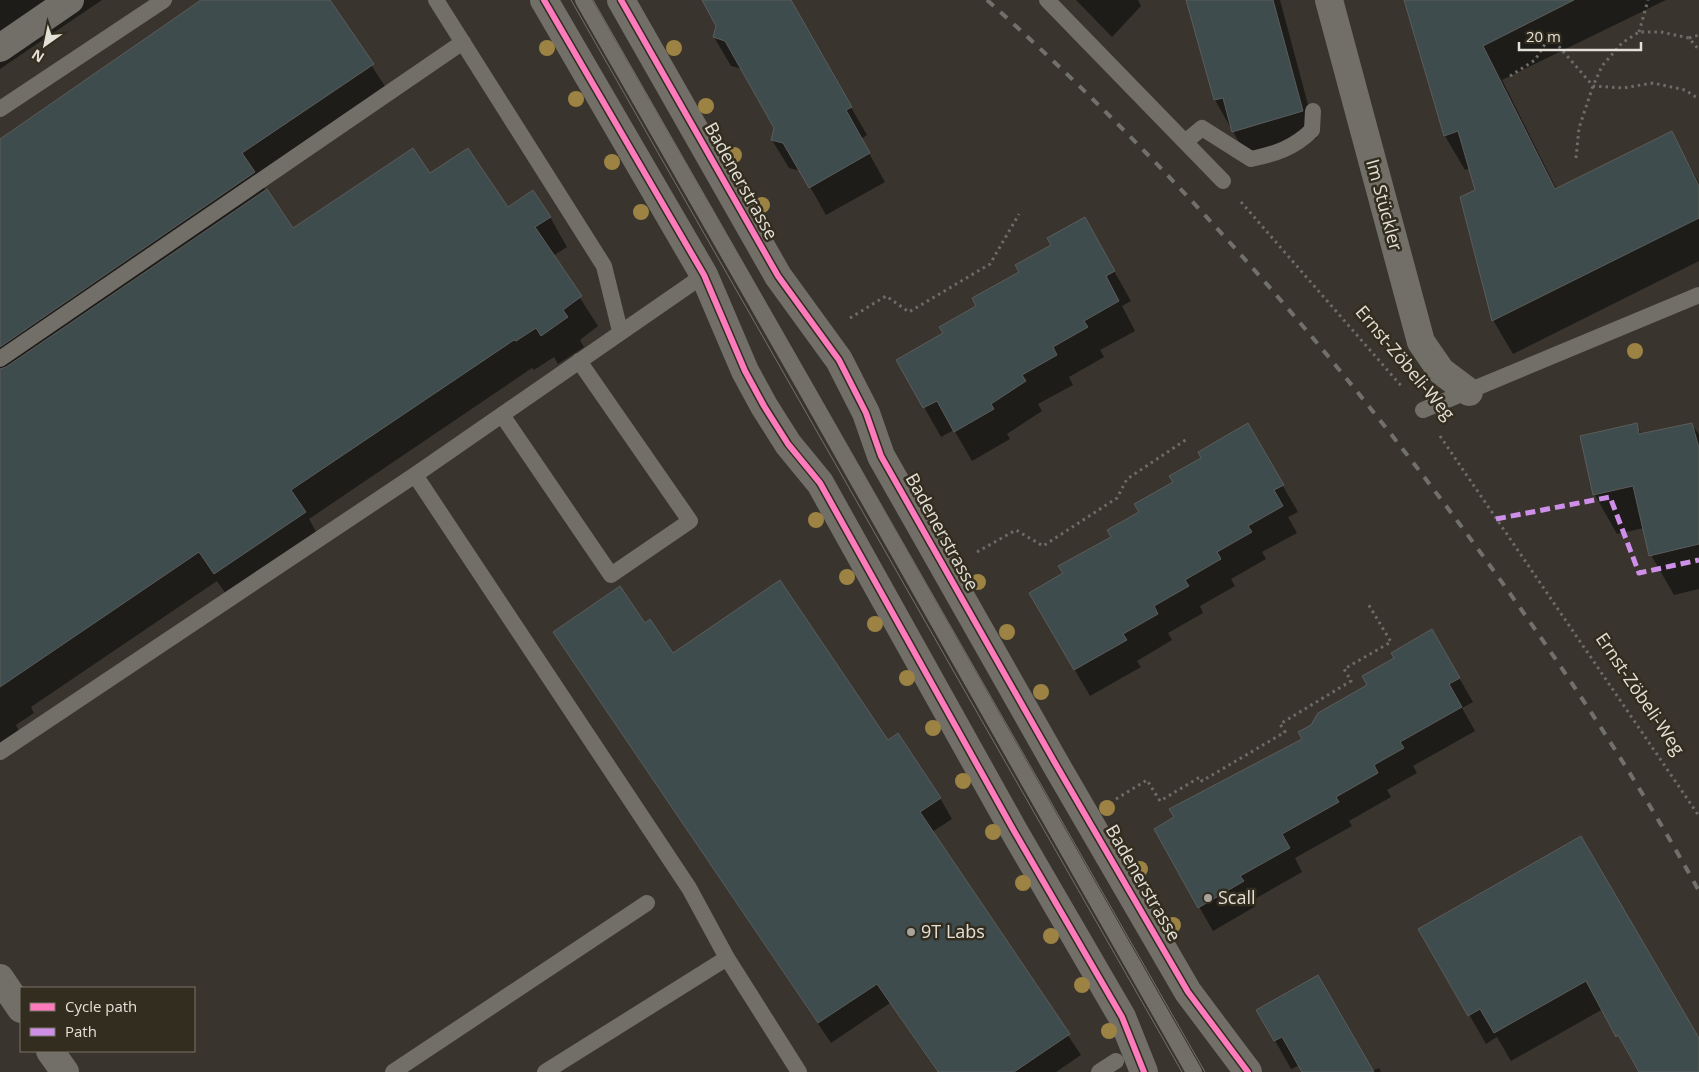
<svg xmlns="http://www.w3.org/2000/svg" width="1699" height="1072" font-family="'Open Sans',sans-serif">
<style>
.shadow{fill:#0007}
.building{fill:#3f4c4d;stroke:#5b5c5b}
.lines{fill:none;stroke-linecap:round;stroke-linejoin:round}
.path{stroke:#6f6c67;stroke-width:3;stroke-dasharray:2.5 4;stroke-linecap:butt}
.lane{stroke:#726f69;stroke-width:16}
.street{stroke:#726f69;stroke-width:28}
.secondary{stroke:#726f69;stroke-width:28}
.tram{stroke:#72706a;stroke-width:1}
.rail{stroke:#72706a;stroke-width:4;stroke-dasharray:9 9;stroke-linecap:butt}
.quiet{stroke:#ce8fe9;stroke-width:5;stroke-dasharray:10 5;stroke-linecap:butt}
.cycleway-casing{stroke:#332d1f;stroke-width:9}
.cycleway{stroke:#fd7abc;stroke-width:6}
.tree{fill:#9c8343}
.poi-dot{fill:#a8a49c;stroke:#332d1f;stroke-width:2}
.labels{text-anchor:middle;stroke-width:5;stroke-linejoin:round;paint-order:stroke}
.street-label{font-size:18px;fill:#e3e0d7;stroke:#332d1f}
.poi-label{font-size:18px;fill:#e3e0d7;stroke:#332d1f;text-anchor:start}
</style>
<rect width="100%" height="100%" fill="#39352e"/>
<!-- shadow -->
<path class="shadow" d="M0,0H102L0,69Z
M203,0H329L390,94L260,182L293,230L429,175L507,208L550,217L567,247L553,256L598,326L580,340L584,347L558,364L554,357L534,370L532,368L309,519L322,542L232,603L217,581L31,707L34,713L16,725L22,737L0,751V139Z
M703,0H789L867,135L861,139L885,182L826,215L801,171L789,168L772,140L776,127L743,69L731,66L714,37L718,26Z
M1076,0H1138L1141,6L1112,37Z
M1187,0H1280L1317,138L1248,158L1215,100Z
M1406,0H1666L1502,80L1557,190L1672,133L1699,183V261L1513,354L1493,320L1476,191L1470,168L1465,170L1445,136Z
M1101,248L1131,301L1122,306L1135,331L1100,350L1104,357L1069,377L1073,385L1038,404L1042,411L1007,434L1010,439L972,461L954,430L941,437L898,361Z
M1247,424L1298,512L1288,517L1297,533L1262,552L1266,559L1231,579L1235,586L1200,606L1203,613L1168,633L1172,640L1137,661L1141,667L1090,696L1030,593L1064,574L1112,538L1203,459Z
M1691,424L1699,434V589L1674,595L1651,555L1644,528L1617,534L1595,495L1582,437L1636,425L1642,435Z
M645,624L673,654L887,742L940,798L952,819L932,832L1081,1055L1056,1072H937L890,1003L831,1043L555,632Z
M1432,631L1473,702L1462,708L1475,731L1413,766L1417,773L1387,790L1391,797L1349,821L1352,826L1295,858L1302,872L1253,900L1256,906L1213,931L1155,830L1303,739L1312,726L1368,686L1396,658Z
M1580,838L1699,1041V1072H1641L1635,1063L1634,1064L1603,1009L1511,1061L1497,1037L1486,1044L1420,929Z
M1258,1010L1372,1071L1379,1068L1381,1072H1304L1300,1065L1291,1069Z"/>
<!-- building -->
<path class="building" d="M201,0H330L374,64L242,153L255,172L0,347V139Z
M702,0H791L852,107L846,110L870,153L809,188L783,143L771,140L774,128L725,41L713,37L716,26Z
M1186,0H1273L1303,111L1232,132L1223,98L1214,100Z
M1404,0H1574L1483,46L1555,189L1672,131L1699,186V218L1492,321L1460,197L1475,190L1458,131L1444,136Z
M413,148L430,173L468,148L508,207L533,190L551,217L535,227L582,296L563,310L568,317L541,336L536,328L516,341L514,340L291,490L306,512L214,574L199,552L0,687V369L6,367L267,189L293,228Z
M1085,217L1115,271L1106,276L1119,301L1084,321L1088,327L1053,347L1057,355L1022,375L1026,381L991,404L994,409L954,432L937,401L923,408L896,360L943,333L939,327L976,306L972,298L1019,272L1015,265L1051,245L1047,238Z
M1248,423L1284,485L1274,490L1283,506L1248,526L1252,532L1217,552L1221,559L1185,580L1189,586L1154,606L1158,614L1123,634L1127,640L1074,670L1029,593L1063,573L1058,566L1111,537L1107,530L1139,512L1134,504L1173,482L1169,476L1201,458L1198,452Z
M1637,423L1639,434L1692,423L1699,448V544L1649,556L1633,486L1593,495L1580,436Z
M780,580L888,740L898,733L941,798L920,812L1070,1034L1014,1072H938L877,984L818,1023L553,632L620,586L645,623L650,619L673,653Z
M1432,629L1460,678L1449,684L1462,707L1400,742L1404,748L1374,765L1378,773L1336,797L1339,802L1282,834L1290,848L1240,876L1244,881L1198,908L1154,829L1174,817L1169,809L1302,739L1298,732L1311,725L1318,713L1367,685L1362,676L1394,658L1391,653Z
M1581,836L1699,1038V1072H1639L1618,1035L1616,1037L1586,981L1494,1033L1480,1009L1468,1016L1418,929Z
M1318,975L1374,1072H1302L1282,1037L1274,1041L1256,1010Z"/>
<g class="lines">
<!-- path -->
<path class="path" d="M1639,32L1648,0
M1689,38L1699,35
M1510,76L1535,60L1550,36L1593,86L1623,88L1653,83L1685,90L1699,99
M1576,158L1579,128L1593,86L1602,66L1622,43L1639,32H1661L1689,38L1699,50
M1241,202L1403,388
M850,318L886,296L909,312L990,264L1019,214
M1440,436L1699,816
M977,552L1016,530L1043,546L1117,498L1127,479L1187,439
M1116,799L1147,780L1160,801L1200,777L1202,781L1285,732L1280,724L1351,681L1344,669L1391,642L1367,602"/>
<!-- lane -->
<path class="lane" d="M436,0L604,266L620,331
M583,0C789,356 990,715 1194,1072
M1047,0L1223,181
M0,109L164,0
M1185,142L1202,128L1251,159C1275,154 1294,148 1312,130L1313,111
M0,359L463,42
M1423,410L1699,295
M502,415L611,575L690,521L579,361
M415,475L689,888L727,958L799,1072
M0,752L415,475L704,275
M393,1072L647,903
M545,1072L727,958
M1099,1072L1116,1061"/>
<!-- street -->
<path class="street" d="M1329,0L1421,342L1441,371L1469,392
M0,48L70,0
M0,978L21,1009
M50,1051L65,1072"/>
<!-- secondary -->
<path class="secondary" d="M544,0L704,275L745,371L764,406L788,444L820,483L1014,831L1122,1017L1144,1072
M621,0L778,276L839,360L866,413L881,456L1055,763L1188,992L1248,1072"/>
<!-- tram -->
<path class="tram" d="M571,0L1182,1072
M593,0L1205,1072"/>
<!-- rail -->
<path class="rail" d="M987,0C1175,168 1343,362 1491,567C1566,671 1637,779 1699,891"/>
<!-- quiet -->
<path class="quiet" d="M1496,519L1610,497L1639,573L1699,560"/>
<defs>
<path id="cycleway" d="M544,0L704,275L745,371L764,406L788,444L820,483L1014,831L1122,1017L1144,1072
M621,0L778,276L839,360L866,413L881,456L1055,763L1188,992L1248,1072"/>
</defs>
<!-- cycleway casing -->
<use href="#cycleway" class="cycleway-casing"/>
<!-- cycleway -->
<use href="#cycleway" class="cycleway"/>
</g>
<!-- trees -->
<g class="tree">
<circle cx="547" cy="48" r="8"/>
<circle cx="674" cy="48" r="8"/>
<circle cx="576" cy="99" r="8"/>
<circle cx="706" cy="106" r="8"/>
<circle cx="734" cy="155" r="8"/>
<circle cx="612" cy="162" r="8"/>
<circle cx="762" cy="205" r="8"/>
<circle cx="641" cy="212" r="8"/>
<circle cx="1635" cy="351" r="8"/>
<circle cx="816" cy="520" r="8"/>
<circle cx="847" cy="577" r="8"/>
<circle cx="978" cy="582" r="8"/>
<circle cx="875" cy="624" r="8"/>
<circle cx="1007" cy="632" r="8"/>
<circle cx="907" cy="678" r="8"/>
<circle cx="1041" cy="692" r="8"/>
<circle cx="933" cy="728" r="8"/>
<circle cx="963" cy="781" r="8"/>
<circle cx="1107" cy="808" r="8"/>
<circle cx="993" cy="832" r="8"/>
<circle cx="1140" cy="869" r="8"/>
<circle cx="1023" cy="883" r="8"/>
<circle cx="1173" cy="925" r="8"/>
<circle cx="1051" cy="936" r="8"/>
<circle cx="1082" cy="985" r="8"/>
<circle cx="1109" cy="1031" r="8"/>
</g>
<!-- markers -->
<g class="poi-dot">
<circle cx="1208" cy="898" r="5"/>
<circle cx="911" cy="932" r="5"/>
</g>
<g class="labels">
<!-- street labels -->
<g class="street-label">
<text transform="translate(741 181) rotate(61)" y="6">Badenerstrasse</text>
<text transform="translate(1384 205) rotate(75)" y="6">Im Stückler</text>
<text transform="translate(1405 363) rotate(50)" y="6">Ernst-Zöbeli-Weg</text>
<text transform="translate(942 532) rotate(61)" y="6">Badenerstrasse</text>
<text transform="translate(1640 694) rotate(56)" y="6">Ernst-Zöbeli-Weg</text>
<text transform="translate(1143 883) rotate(60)" y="6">Badenerstrasse</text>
</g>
<!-- poi labels -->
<g class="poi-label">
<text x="1218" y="904">Scall</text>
<text x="921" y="938">9T Labs</text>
</g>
</g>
<!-- legend -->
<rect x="20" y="987" width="175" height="65" fill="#332d1f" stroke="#797569"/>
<rect x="30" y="1003" width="25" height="8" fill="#fd7abc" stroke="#797569"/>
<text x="65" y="1012" font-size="15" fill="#e3e0d7">Cycle path</text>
<rect x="30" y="1028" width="25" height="8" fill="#ce8fe9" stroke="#797569"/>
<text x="65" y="1037" font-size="15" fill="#e3e0d7">Path</text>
<!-- north arrow -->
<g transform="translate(45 45) rotate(213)" stroke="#332d1f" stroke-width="4" paint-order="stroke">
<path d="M0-4L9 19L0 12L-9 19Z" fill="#e3e0d7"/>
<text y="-8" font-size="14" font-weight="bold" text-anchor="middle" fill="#e3e0d7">N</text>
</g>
<!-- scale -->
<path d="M1519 42v8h122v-8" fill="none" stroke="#e3e0d7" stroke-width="2.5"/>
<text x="1526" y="42" font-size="15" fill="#e3e0d7" stroke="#332d1f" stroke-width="4" paint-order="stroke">20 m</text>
</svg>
